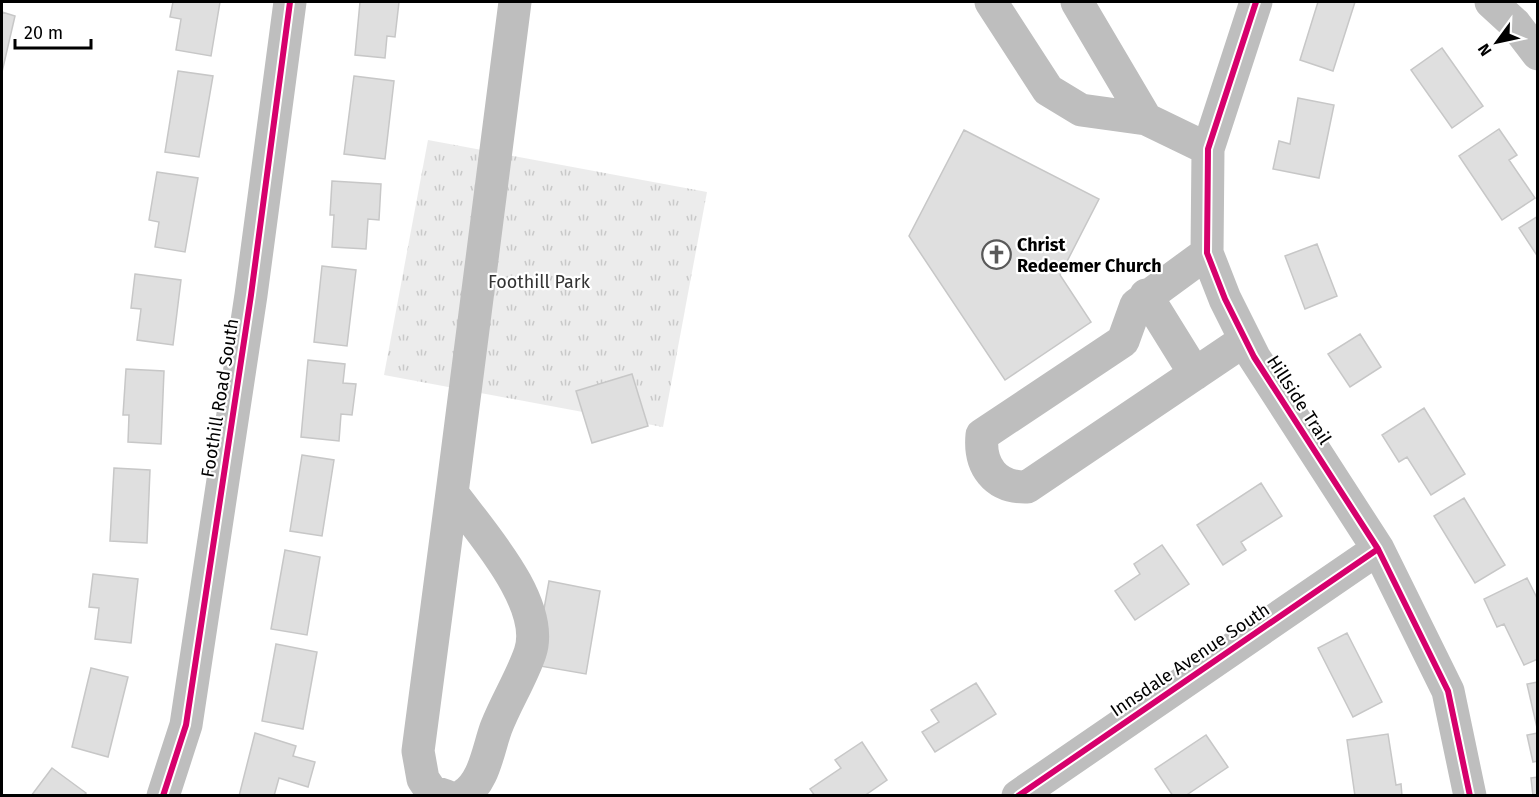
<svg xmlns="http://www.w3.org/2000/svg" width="1539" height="797" font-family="'Fira Sans',sans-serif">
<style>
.park{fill:url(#park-tufts)}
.building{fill:#dfdfdf;stroke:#c7c7c7;stroke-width:1.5}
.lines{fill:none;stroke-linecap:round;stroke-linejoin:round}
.minor{stroke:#bebebe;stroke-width:33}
.cycleway-casing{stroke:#fff;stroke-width:10}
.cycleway{stroke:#d6006c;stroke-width:6}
.labels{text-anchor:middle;stroke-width:4.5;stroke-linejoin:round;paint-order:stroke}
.poi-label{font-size:18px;font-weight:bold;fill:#000;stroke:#fff;text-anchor:start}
.park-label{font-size:18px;fill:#333;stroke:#fff}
.street-label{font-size:18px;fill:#000;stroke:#fff}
</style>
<defs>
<pattern id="park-tufts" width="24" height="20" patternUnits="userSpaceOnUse" patternTransform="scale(1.5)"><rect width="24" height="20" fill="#ececec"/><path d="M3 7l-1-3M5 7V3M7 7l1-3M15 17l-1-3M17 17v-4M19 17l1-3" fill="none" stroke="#c9c9c9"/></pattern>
</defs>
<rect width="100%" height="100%" fill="#fff"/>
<!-- park -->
<path class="park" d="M428,140L707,192L663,427L384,375Z"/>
<!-- building -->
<path class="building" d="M173,2H220L211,56L176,50L181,19L170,17Z
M360,2H399L395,37L387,36L385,58L355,55Z
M1318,2H1355L1333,71L1300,60Z
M2,12L15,16L2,72Z
M1442,48L1483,106L1452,128L1411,70Z
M178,71L213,76L199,157L165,152Z
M354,76L394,81L385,159L344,154Z
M1298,98L1334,105L1319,178L1273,169L1279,141L1290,144Z
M1499,129L1517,155L1509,160L1535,198L1502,220L1459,156Z
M964,130L1099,199L1060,275L1091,322L1005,380L909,236Z
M157,172L198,178L185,252L155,247L159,222L149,220Z
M332,181L381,184L379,220L368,219L366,249L332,247L334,215H330Z
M1538,216V257L1519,228Z
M1317,244L1337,296L1305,309L1285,256Z
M322,266L356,270L347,346L314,342Z
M135,274L181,280L173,345L137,340L141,309L131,308Z
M1360,334L1381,367L1350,387L1328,354Z
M308,360L345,364L343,383L356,384L352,415L341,414L339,441L301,437Z
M126,369L164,371L161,444L128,442L129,415H123Z
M632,374L648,426L592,443L576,391Z
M1424,408L1465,474L1431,495L1407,457L1399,462L1382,435Z
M302,455L334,460L322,536L290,531Z
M114,468L150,470L147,543L110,541Z
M1261,483L1282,516L1241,542L1246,550L1223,565L1197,525Z
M1464,498L1505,565L1475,583L1434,516Z
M1162,545L1189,584L1135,620L1115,591L1140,574L1134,564Z
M285,550L320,557L307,635L271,629Z
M93,574L138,579L131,643L95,639L99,608L89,607Z
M1527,578L1538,600V659L1524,665L1504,624L1497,627L1484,599Z
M549,581L600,591L586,674L534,665Z
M1347,633L1382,702L1353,717L1318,648Z
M276,644L317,652L303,729L262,721Z
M91,668L128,677L108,757L72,747Z
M1538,682V732L1527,684Z
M976,683L996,714L935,752L922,732L939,722L931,710Z
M255,733L296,746L293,756L315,762L308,787L279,778L274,796H239Z
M1538,733V761L1533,762L1527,735Z
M1388,734L1396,785L1401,784L1402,796H1355L1347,740Z
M1206,735L1228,767L1185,796H1173L1155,769Z
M862,742L887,780L864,796H815L810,789L841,768L835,760Z
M52,768L86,793L83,796H31Z
M1538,777V796H1533L1531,778Z"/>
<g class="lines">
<!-- minor -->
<path class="minor" d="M991,2L1048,90L1081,110L1146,119L1208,149
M1077,2L1146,119
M1256,2L1208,149L1207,253L1225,299L1254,357L1378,549L1448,691L1470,796
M1491,2L1515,24L1538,54
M1207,253L1136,305L1123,341L982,435C979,466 995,488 1027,487L1245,340
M1146,295L1195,374
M452,493L515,2
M163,796L186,725L251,295L290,2
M446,796L431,791L423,779L418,751L452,493C479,530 547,604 530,653C521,679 506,702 496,728C488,750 484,784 462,796
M1018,796L1378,549"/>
<defs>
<path id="cycleway" d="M1256,2L1208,149L1207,253L1225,299L1254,357L1378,549L1448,691L1470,796
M163,796L186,725L251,295L290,2
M1018,796L1378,549"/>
</defs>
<!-- cycleway casing -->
<use href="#cycleway" class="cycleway-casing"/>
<!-- cycleway -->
<use href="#cycleway" class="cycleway"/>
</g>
<!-- icons -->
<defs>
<symbol id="church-ring" viewBox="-11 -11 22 22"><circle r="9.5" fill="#fff" stroke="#595959" stroke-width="1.5"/><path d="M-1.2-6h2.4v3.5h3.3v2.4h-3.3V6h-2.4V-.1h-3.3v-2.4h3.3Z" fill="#595959"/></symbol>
</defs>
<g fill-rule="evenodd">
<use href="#church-ring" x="980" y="238" width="33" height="33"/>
</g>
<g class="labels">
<!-- poi labels -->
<g class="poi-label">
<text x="1017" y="251">Christ<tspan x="1017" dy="21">Redeemer Church</tspan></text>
</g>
<!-- park labels -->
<g class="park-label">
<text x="539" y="288">Foothill Park</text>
</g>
<!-- street labels -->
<g class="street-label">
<text transform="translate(220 398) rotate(-81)" y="6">Foothill Road South</text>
<text transform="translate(1299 400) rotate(57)" y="6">Hillside Trail</text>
<text transform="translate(1190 660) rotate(-34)" y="6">Innsdale Avenue South</text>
</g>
</g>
<!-- border -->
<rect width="1539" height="797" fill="none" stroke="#000000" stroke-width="6"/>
<!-- north arrow -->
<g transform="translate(1497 42) rotate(237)" stroke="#ffffff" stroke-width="4.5" paint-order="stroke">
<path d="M0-4.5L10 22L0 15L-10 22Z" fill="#000000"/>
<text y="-9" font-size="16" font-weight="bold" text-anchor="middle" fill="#000000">N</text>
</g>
<!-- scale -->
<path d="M15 39v9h76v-9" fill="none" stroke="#000000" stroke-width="3"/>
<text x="24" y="39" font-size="18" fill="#000000" stroke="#ffffff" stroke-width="4.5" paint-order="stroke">20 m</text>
</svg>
